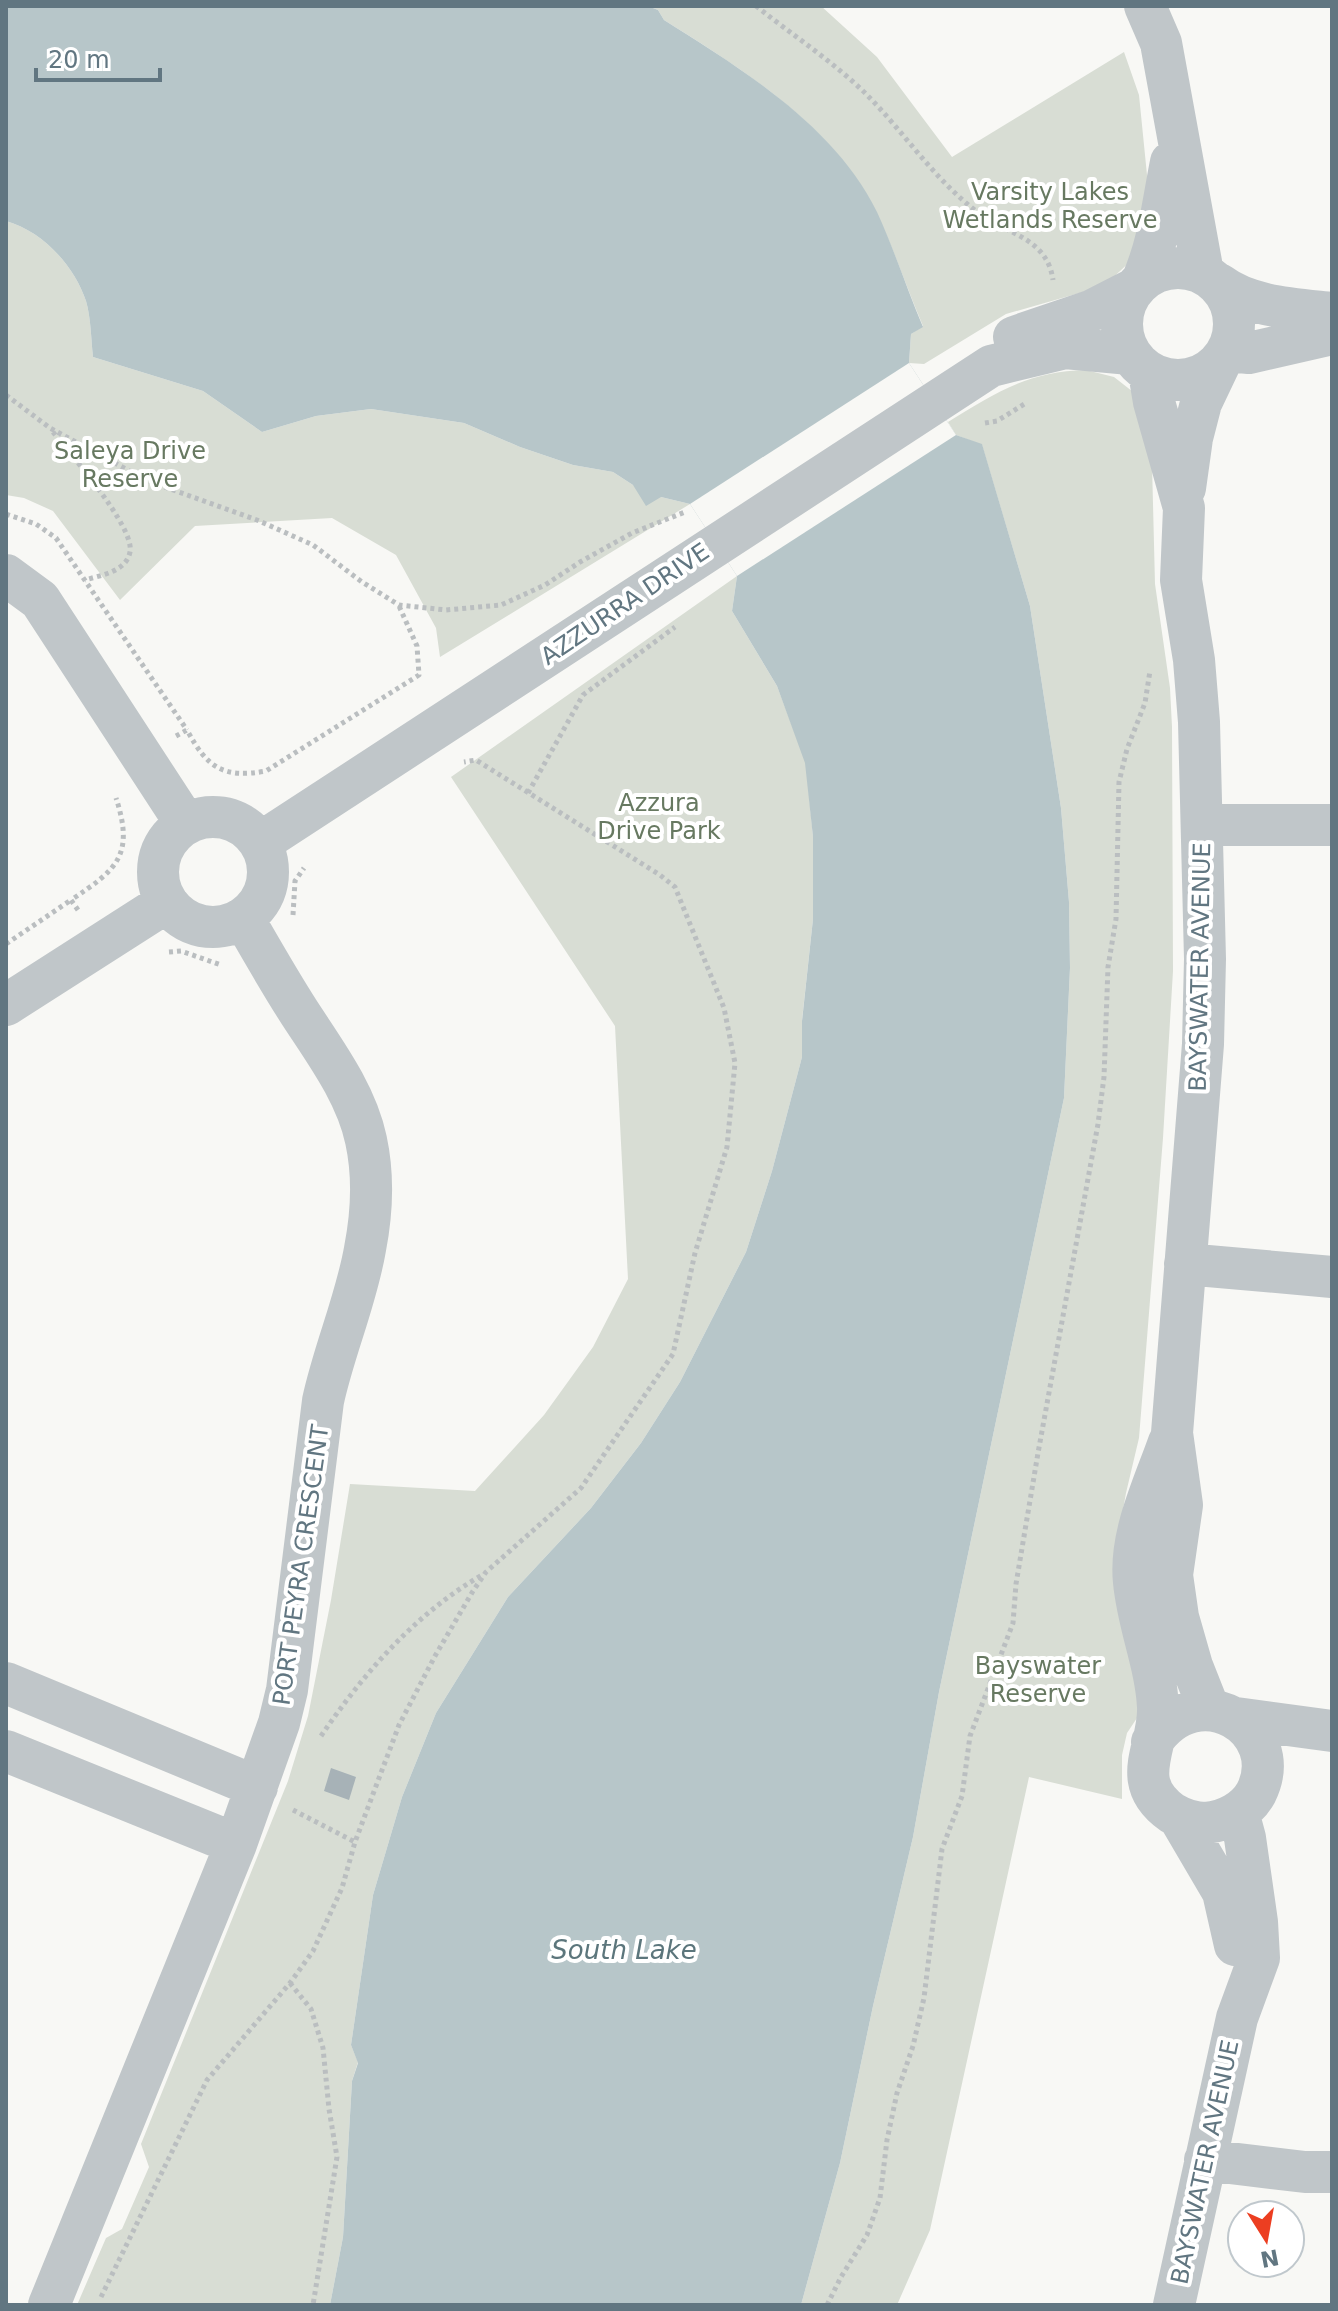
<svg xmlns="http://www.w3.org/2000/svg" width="1338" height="2311" font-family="'DejaVu Sans',sans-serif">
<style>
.green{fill:#d8ddd4}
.water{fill:#b7c6c9}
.pier{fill:#f8f8f5}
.building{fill:#a7b2b7}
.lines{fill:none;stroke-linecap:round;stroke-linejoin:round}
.path{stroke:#babec0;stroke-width:5;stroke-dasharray:4 4;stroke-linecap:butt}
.street{stroke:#c0c6c9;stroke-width:42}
.labels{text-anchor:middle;stroke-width:8;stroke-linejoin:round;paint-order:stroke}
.park-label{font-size:24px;fill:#677961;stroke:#fff}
.street-label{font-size:24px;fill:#617681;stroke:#fff}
.water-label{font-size:26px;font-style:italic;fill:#5c767c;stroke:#fff}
</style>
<rect width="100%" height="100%" fill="#f8f8f5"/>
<!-- green -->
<path class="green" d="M648,6H821L877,57L952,157L1124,52L1139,95L1148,185L1135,257L1104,286L1006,314L924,364L909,363L911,334L923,326C907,289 894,249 876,212C834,126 742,69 664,20L658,10Z
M6,221C42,231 74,265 86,301C91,318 91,339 93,357L203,391L262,432L316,416L371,409L464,423L520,447L573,465L613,472L633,485L661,497L690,504L440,657L436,628L396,555L332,518L195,526L120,600L53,511L24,498L6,495Z
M1086,370L1114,377L1137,395L1152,464L1155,584L1170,688L1172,727L1173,971L1163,1138L1139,1438L1126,1493L1116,1549L1141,1694L1139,1715L1127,1733L1122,1755V1799L1029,1777L930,2230L897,2305H801L840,2163L873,2006L913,1837L939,1692L1064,1098L1070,968L1069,902L1061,808L1030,606L982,445L956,435L948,422C995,393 1029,371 1086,370Z
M737,576L732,611L777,686L806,763L813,837V919L802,1020V1057L772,1171L746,1252L680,1382L641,1443L591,1508L508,1597L436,1713L402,1797L373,1895L351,2045L358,2062L352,2081L343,2237L330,2305H77L106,2238L122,2229L149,2167L141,2144L288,1781L308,1716L331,1600L350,1484L475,1491L544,1415L593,1347L628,1279L615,1026L451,777Z"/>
<!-- water -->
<path class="water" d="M6,6H648L658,10L664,20C742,69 835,126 877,212C894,249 907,289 923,327L911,334L909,363L956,435L982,444L1030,606L1061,808L1069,902L1070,968L1064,1098L939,1692L913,1837L873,2006L840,2163L801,2305H330L343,2237L352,2081L358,2063L351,2045L373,1895L402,1797L436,1713L508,1597L591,1508L641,1443L680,1382L746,1252L772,1171L802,1057V1021L813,919V837L805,763L777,686L732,611L737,576L690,504L661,497L646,506L633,485L613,472L573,465L520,447L464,423L371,409L316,416L262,432L203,391L93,357C91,339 91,318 86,301C74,265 42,231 6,221Z"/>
<!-- pier -->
<path class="pier" d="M909,363L956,435L737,576L690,504Z"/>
<!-- building -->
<path class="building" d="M331,1768L356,1777L349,1800L324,1791Z"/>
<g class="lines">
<!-- path -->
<path class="path" d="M756,6C791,34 835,63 866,94C905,133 935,181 980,214C1009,235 1047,238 1053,280
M6,395L50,428L148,481L257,520L313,545L362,582L399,605L446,610L501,605L545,585L580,562L632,533L685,512
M985,423L997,421L1026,403
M53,432C70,454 135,527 130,552C126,572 101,575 85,580
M6,514L36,524L56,538L187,730
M176,736L187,730C207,767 222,779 266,771L419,675L417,646L399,606
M528,793L583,695L675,627
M78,910L71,900C116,870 135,856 116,798
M293,915L295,881L304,868
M6,944L71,900
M169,952L181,951L221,965
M321,1736C364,1673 415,1614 482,1575
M293,1810L355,1842
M290,1983L311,2009L323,2048L329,2109L337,2157L313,2305
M101,2297L207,2080L290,1983L313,1951L342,1888L355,1842L399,1725L435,1656L473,1591L486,1572L581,1488L673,1354L695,1253L727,1147L735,1063L724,1008L675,887L660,875L476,760L464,762
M827,2305L841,2277L867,2235L880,2198L887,2140L897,2093L913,2046L924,1998L942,1849L962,1796L970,1736L1013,1623L1016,1584L1038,1453L1098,1124L1104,1077L1108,967L1116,919L1119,782L1127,749L1145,703L1150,671"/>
<!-- street -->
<path class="street" d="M1145,6L1161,43L1203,273
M1122 324a56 56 0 1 1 112 0a56 56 0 1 1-112 0Z
M1142,281C1159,243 1163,202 1171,162
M1219,284C1249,307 1295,309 1332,313
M1014,337L1093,310L1134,289
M1228,351L1249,353L1332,334
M1149,372L1154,402L1184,508L1181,580L1194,660L1199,722L1205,959L1203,1044L1172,1433L1182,1505L1172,1575L1178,1617L1192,1666L1209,1709
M1185,488L1192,438L1201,403L1221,361
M6,575L40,600L186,824
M158 872a55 55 0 1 1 110 0a55 55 0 1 1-110 0Z
M1203,825H1332
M260,843L991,366L1065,348L1130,354
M6,1005L167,902
M1185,1264L1332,1277
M6,1683L257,1787
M1236,1718L1332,1731
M1152,1742C1198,1673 1288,1729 1256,1793C1246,1811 1226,1821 1206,1823C1194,1823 1182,1819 1172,1813C1127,1781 1160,1747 1158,1707C1156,1665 1138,1625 1134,1582C1129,1535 1154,1485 1169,1442
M6,1751L236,1844
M1179,1817L1223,1892L1235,1945
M1205,2160L1305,2172H1332
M49,2305L236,1844L279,1723L287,1690L323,1401C334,1350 356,1301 365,1249C372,1213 374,1177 366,1140C356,1093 325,1052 299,1012C279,981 261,949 243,918
M1174,2305L1237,2018L1259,1958L1257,1922L1245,1838L1238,1812"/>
</g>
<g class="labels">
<!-- park labels -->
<g class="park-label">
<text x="1050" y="200">Varsity Lakes<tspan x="1050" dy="28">Wetlands Reserve</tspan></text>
<text x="130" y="459">Saleya Drive<tspan x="130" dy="28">Reserve</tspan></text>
<text x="659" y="811">Azzura<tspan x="659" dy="28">Drive Park</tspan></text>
<text x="1038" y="1674">Bayswater<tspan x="1038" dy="28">Reserve</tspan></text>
</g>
<!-- street labels -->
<g class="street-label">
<text transform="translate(625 604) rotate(-34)" y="8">AZZURRA DRIVE</text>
<text transform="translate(1200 967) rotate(-89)" y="8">BAYSWATER AVENUE</text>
<text transform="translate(301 1565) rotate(-82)" y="8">PORT PEYRA CRESCENT</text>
<text transform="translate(1205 2162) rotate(-78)" y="8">BAYSWATER AVENUE</text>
</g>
<!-- water labels -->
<g class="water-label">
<text x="624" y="1959">South Lake</text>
</g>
</g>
<!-- border -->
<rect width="1338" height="2311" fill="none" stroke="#617681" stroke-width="16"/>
<!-- north arrow -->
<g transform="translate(1266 2239) rotate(169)"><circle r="38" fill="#ffffff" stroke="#c0c8cd" stroke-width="2"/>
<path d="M0-6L14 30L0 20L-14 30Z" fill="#ec3e21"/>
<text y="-12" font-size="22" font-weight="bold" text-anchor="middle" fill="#617681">N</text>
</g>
<!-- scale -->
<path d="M36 68v12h124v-12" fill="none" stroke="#617681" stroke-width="4"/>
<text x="48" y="68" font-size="24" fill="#617681" stroke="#ffffff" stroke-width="6" paint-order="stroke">20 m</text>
</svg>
